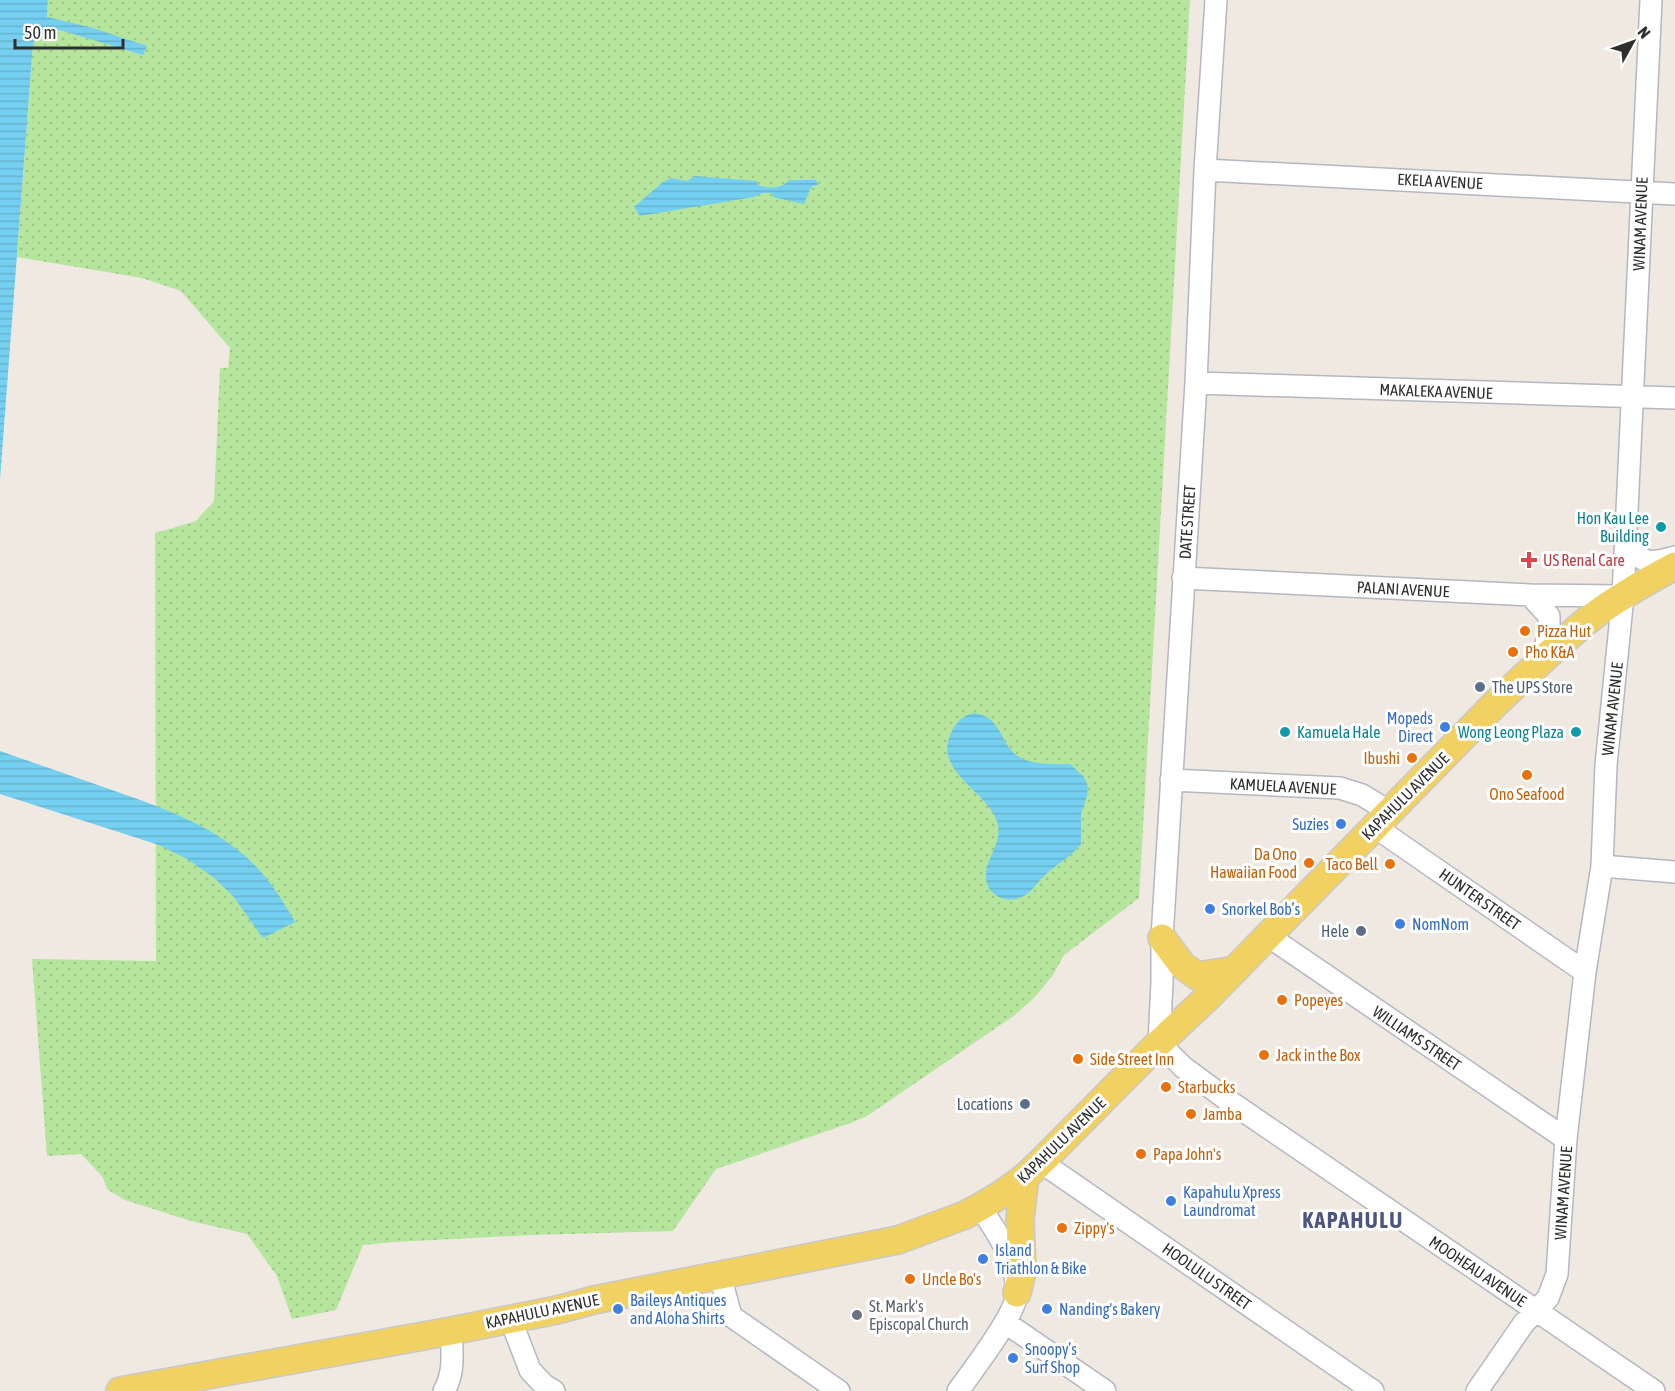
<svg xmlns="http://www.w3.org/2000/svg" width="1675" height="1391" font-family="'Asap Condensed',sans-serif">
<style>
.grass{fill:url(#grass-dots)}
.water{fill:url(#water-rules)}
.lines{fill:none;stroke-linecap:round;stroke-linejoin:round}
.minor-casing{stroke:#b4b7c1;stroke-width:24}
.major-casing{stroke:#c9c9c9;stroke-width:30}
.minor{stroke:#fff;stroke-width:21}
.major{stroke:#f2d163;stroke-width:27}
.culture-dot{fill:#0f9aa8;stroke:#fff;stroke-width:2}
.health-dot{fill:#e0444e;stroke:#fff;stroke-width:2}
.food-dot{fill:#e8710a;stroke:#fff;stroke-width:2}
.service-dot{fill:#5c6f8a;stroke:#fff;stroke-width:2}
.shop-dot{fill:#3f7fe0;stroke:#fff;stroke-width:2}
.worship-dot{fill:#6b7280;stroke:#fff;stroke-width:2}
.labels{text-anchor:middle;stroke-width:6;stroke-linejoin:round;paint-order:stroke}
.street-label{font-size:16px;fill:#2e2e2e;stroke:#fff}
.culture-label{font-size:16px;fill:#0d838f;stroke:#fff;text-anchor:end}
.health-label{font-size:16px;fill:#be3a42;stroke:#fff;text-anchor:start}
.food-label{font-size:16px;fill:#c56008;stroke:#fff;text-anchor:start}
.service-label{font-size:16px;fill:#4e5e75;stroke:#fff;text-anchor:end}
.shop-label{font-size:16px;fill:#366cbe;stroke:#fff;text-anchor:start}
.worship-label{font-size:16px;fill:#5b616d;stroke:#fff;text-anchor:start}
.district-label{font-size:22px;font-weight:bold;letter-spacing:1.5px;fill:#4d5680;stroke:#fff}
</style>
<defs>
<pattern id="grass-dots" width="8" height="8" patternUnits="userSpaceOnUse" patternTransform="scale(1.5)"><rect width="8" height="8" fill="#b6e59e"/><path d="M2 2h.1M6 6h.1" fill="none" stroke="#9dc588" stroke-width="1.8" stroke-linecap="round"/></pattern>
<pattern id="water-rules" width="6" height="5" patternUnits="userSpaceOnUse" patternTransform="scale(1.5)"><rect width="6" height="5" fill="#75cff0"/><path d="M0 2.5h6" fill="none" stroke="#66b2ce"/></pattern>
</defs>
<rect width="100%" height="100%" fill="#efe9e1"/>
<!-- grass -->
<path class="grass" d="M48,0H1190L1139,898L1064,955L1053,975L1035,997L1015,1015L867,1116L851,1123L716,1169L673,1231L531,1235L395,1242L363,1245L336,1310L292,1319L277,1276L247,1234L191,1221L125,1200L108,1190L102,1176L81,1154L47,1156L32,959L156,961L155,533L196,521L214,501L220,368H228L230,348L181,291L142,278L17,257L33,43L47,17Z"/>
<!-- water -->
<path class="water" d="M0,0H48L47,17L93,28L147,46L143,55L60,30L37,37L33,43L0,479Z
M695,176L757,181L758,185C768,189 782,189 789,180H816L818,185L811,187L804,204L773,197L772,193H763L754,197L640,216L634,207L663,182L671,178L687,181Z
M974,713C1005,717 998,748 1023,759C1037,765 1054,764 1070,764L1084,777L1088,786L1087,796L1081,814V844C1069,859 1056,864 1043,877C1037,883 1031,892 1024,896C1008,905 987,896 986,878C984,861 1002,844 998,825C992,793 932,773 951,733C956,722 962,716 974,713Z
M0,751C37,764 75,777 112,790C157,806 202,821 239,851C263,870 280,895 295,922L263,938L233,896L213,877L187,859L159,845L0,794Z"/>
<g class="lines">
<defs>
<path id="minor" d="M1216,0L1205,170L1196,383L1162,938V982L1159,1043L1183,1067L1229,1101L1654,1391
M1205,170L1675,194
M1196,383L1675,398
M1626,545C1647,565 1648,564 1675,557
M1183,578L1530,595L1623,596
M1530,595L1549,616V632L1542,660
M1171,780L1340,788L1362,795L1390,812
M1375,827L1585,972
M1602,866L1675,872
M1268,936L1566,1139
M1041,1162L1373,1391
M720,1275L731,1316L839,1391
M510,1318L530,1370L543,1384L554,1391
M1006,1323L1105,1391
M444,1391C455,1372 452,1352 451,1331
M958,1391C972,1371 1017,1314 1017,1292C1016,1260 997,1232 980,1207
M1477,1391L1524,1323L1548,1298L1557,1274L1566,1139L1585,972L1602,866L1606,765L1623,596L1651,0"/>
<path id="major" d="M1162,938L1182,965L1197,976L1235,970
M1017,1293L1022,1273L1020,1219L1025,1177
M120,1391L451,1331L557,1310L594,1300L898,1240L965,1215L980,1207L1002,1194L1025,1177L1041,1162L1159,1043L1208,997L1495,704C1526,675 1556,646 1588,620C1615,599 1645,582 1675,566"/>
</defs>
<!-- minor casing -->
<use href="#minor" class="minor-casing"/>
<!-- major casing -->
<use href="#major" class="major-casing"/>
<!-- minor -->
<use href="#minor" class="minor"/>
<!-- major -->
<use href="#major" class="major"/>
</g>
<!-- markers -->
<g class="culture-dot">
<circle cx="1661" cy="527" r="6"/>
<circle cx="1285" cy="732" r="6"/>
<circle cx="1576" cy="732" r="6"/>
</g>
<path class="health-dot" d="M1526 551h6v6h6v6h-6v6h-6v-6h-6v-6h6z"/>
<g class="food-dot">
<circle cx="1525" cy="631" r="6"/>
<circle cx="1513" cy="652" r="6"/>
<circle cx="1412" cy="758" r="6"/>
<circle cx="1527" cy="775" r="6"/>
<circle cx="1309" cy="863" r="6"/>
<circle cx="1390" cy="864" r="6"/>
<circle cx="1282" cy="1000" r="6"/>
<circle cx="1264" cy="1055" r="6"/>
<circle cx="1078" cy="1059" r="6"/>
<circle cx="1166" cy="1087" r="6"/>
<circle cx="1191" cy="1114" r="6"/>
<circle cx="1141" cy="1154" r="6"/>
<circle cx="1062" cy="1228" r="6"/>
<circle cx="910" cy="1279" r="6"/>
</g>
<g class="service-dot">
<circle cx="1480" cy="687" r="6"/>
<circle cx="1361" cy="931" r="6"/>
<circle cx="1025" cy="1104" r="6"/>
</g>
<g class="shop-dot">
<circle cx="1445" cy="727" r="6"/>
<circle cx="1341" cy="824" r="6"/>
<circle cx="1210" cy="909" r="6"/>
<circle cx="1400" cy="924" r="6"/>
<circle cx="1171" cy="1201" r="6"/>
<circle cx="983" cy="1259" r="6"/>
<circle cx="618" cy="1309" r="6"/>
<circle cx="1047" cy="1309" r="6"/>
<circle cx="1013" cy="1358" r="6"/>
</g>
<circle class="worship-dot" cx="857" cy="1315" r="6"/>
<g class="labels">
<!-- street labels -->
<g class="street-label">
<text transform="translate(1440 181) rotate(3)" y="6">EKELA AVENUE</text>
<text transform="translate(1640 224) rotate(-88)" y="6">WINAM AVENUE</text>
<text transform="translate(1436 391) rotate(2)" y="6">MAKALEKA AVENUE</text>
<text transform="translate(1187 522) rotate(-86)" y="6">DATE STREET</text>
<text transform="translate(1403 589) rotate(3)" y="6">PALANI AVENUE</text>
<text transform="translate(1612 709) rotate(-84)" y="6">WINAM AVENUE</text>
<text transform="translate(1283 786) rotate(3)" y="6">KAMUELA AVENUE</text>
<text transform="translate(1405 796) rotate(-45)" y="6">KAPAHULU AVENUE</text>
<text transform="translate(1480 899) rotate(35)" y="6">HUNTER STREET</text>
<text transform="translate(1417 1038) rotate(34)" y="6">WILLIAMS STREET</text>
<text transform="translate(1061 1140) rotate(-44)" y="6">KAPAHULU AVENUE</text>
<text transform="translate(1563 1193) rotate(-86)" y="6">WINAM AVENUE</text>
<text transform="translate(1478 1271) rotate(34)" y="6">MOOHEAU AVENUE</text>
<text transform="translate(1207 1276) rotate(35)" y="6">HOOLULU STREET</text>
<text transform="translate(542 1311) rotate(-12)" y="6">KAPAHULU AVENUE</text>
</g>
<!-- culture labels -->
<g class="culture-label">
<text x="1649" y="524">Hon Kau Lee<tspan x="1649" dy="18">Building</tspan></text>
<text x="1297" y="738" text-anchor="start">Kamuela Hale</text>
<text x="1564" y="738">Wong Leong Plaza</text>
</g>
<!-- health labels -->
<g class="health-label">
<text x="1543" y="566">US Renal Care</text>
</g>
<!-- food labels -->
<g class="food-label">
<text x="1537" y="637">Pizza Hut</text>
<text x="1525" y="658">Pho K&amp;A</text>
<text x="1400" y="764" text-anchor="end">Ibushi</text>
<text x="1527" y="800" text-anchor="middle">Ono Seafood</text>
<text x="1297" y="860" text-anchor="end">Da Ono<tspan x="1297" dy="18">Hawaiian Food</tspan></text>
<text x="1378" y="870" text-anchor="end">Taco Bell</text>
<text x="1294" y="1006">Popeyes</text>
<text x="1276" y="1061">Jack in the Box</text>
<text x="1090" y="1065">Side Street Inn</text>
<text x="1178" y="1093">Starbucks</text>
<text x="1203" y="1120">Jamba</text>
<text x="1153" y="1160">Papa John's</text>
<text x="1074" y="1234">Zippy's</text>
<text x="922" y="1285">Uncle Bo's</text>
</g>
<!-- service labels -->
<g class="service-label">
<text x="1492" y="693" text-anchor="start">The UPS Store</text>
<text x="1349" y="937">Hele</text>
<text x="1013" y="1110">Locations</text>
</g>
<!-- shop labels -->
<g class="shop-label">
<text x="1433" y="724" text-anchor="end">Mopeds<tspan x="1433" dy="18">Direct</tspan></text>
<text x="1329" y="830" text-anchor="end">Suzies</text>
<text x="1222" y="915">Snorkel Bob’s</text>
<text x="1412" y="930">NomNom</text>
<text x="1183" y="1198">Kapahulu Xpress<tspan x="1183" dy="18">Laundromat</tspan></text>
<text x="995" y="1256">Island<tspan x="995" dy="18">Triathlon &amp; Bike</tspan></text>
<text x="630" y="1306">Baileys Antiques<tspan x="630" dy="18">and Aloha Shirts</tspan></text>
<text x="1059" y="1315">Nanding's Bakery</text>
<text x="1025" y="1355">Snoopy’s<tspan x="1025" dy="18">Surf Shop</tspan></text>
</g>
<!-- worship labels -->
<g class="worship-label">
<text x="869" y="1312">St. Mark's<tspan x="869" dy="18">Episcopal Church</tspan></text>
</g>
<!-- district labels -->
<g class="district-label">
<text x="1353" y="1228">KAPAHULU</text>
</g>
</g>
<!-- north arrow -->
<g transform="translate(1633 42) rotate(50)" stroke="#ffffff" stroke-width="4.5" paint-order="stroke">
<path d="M0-4.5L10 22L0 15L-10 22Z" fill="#2e2e2e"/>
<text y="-9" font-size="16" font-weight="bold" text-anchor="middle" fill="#2e2e2e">N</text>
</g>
<!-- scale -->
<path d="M15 39v9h108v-9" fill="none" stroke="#2e2e2e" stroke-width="3"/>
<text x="24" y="39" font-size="18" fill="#2e2e2e" stroke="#ffffff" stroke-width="4.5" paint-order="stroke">50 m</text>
</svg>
